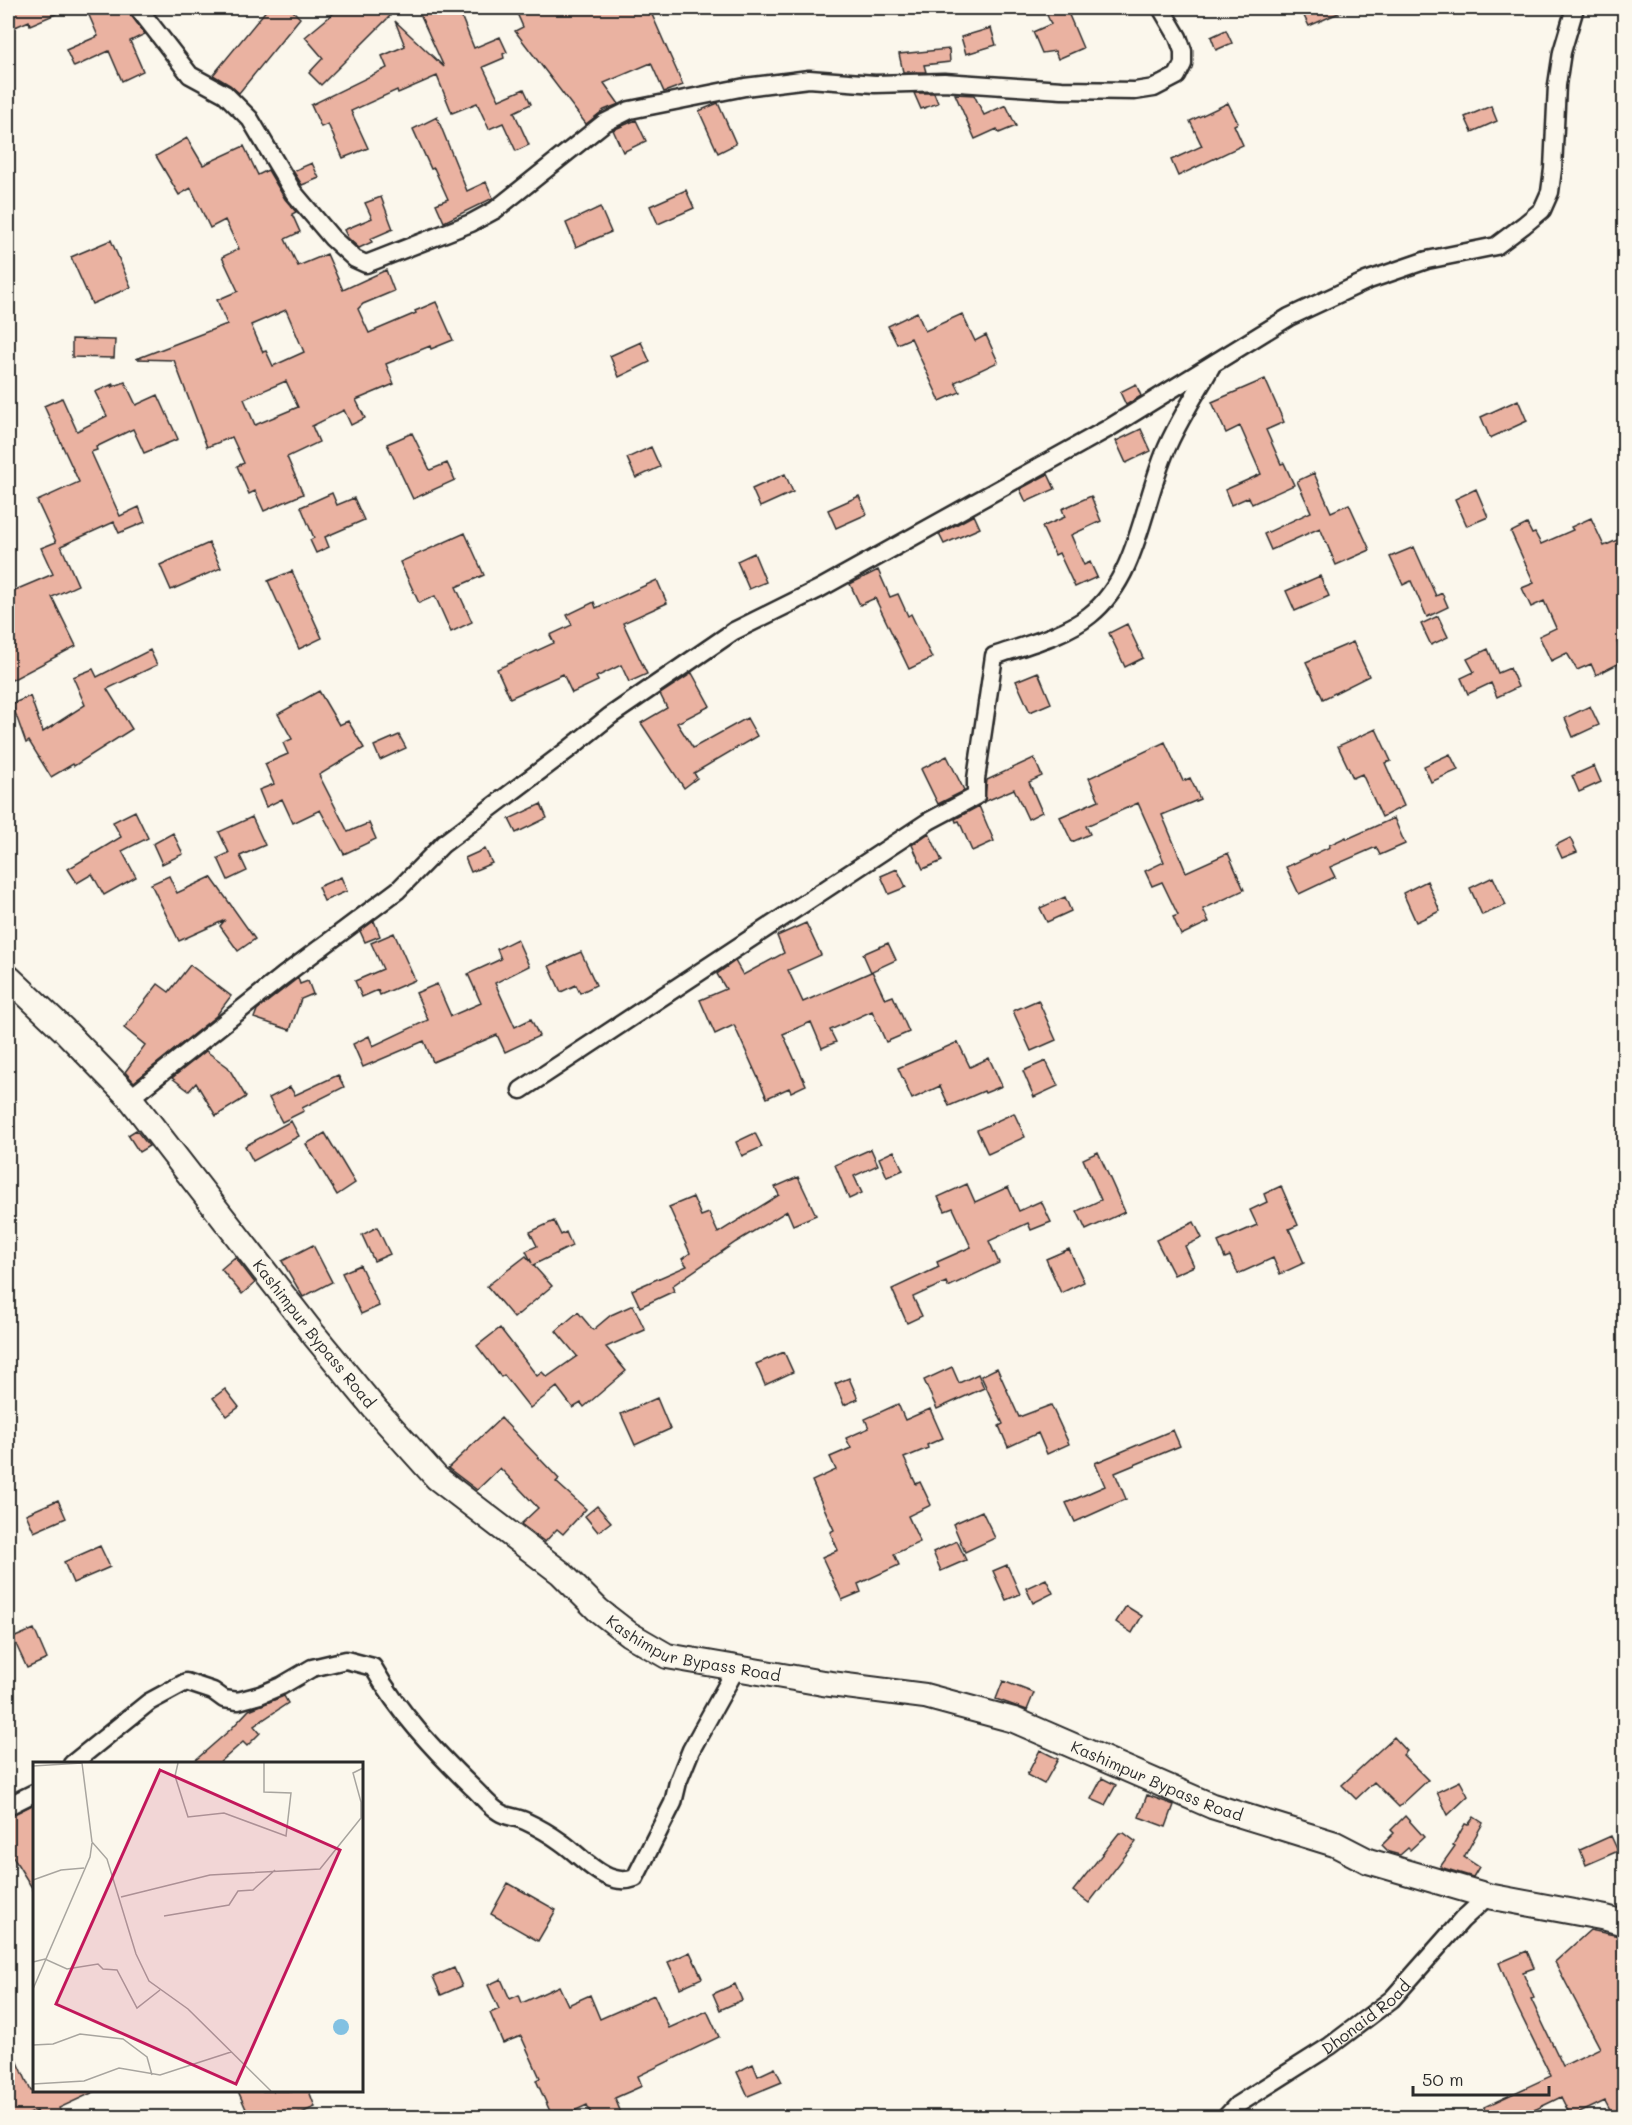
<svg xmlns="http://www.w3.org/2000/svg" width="1632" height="2125" font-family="Mali,sans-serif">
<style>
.building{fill:#eab2a1;stroke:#2b2b2b;stroke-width:1.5;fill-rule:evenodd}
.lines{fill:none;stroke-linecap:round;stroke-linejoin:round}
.minor-casing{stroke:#2b2b2b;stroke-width:21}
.secondary-casing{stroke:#2b2b2b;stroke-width:28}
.minor{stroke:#fbf7ec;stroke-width:16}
.secondary{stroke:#fbf7ec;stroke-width:24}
.labels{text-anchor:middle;stroke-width:4.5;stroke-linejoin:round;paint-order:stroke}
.street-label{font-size:16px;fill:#2b2b2b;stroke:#fbf7ec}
.inset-road{fill:none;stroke:#a8a59f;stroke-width:1.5}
.view{fill:#c2185b;fill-opacity:0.15;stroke:#c2185b;stroke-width:3}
.inset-edge{fill:none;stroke:#2b2b2b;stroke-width:3}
</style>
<rect width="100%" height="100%" fill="#fbf7ec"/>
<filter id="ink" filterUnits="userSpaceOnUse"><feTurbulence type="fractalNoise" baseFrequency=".0167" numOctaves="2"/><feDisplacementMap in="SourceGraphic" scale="12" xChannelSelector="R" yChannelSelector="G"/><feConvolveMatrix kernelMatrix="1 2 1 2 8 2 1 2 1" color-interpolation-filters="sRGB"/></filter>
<g filter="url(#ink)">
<!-- building -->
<path class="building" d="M8,8H70L30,25L29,21L8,30Z
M101,8H110L112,13L128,8L130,14L145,34L130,41L143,71L122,81L109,51L74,67L66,50L98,36L88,13Z
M268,8H290L300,18L239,93L230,85L213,75Z
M340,8H381L390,16L321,85L309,73L323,58L305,37Z
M417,8H458L474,48L500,37L507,52L503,54L504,58L483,67L499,100L524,89L531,104L514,112L529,145L516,151L503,123L489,129L477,103L452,113L437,76L398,93L397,90L351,111L368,148L343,158L328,124L321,127L311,105L387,68L382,56L405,46L395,21L444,67Z
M525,8H649L683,85L664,92L651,63L604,83L619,104L604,110L586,124L515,31L523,27L516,11Z
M1044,8H1066L1083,48L1058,59L1055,51L1042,53L1033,32L1051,24Z
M1300,8H1350L1309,26Z
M991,28L996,45L966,54L961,37Z
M1226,30L1232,43L1216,50L1211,37Z
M949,49L950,62L924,65L926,72H903L899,54Z
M914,93H934L938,103L921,109Z
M955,94L974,95L984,115L1006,105L1016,126L999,133L997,129L975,139Z
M718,103L736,144L718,153L699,111Z
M1228,103L1238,123L1234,125L1243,145L1178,176L1171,160L1202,146L1190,121Z
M1491,106L1497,121L1472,132L1465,117Z
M437,117L467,191L486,182L493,198L444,222L436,204L448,199L434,168L431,169L413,129Z
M636,120L646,141L623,152L613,130Z
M187,138L203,165L244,146L258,175L268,170L285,199L296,212L292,214L300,232L285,239L298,266L327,254L343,290L386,270L394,291L363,304L358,309L369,333L416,313L415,311L436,302L453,340L431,349L430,346L386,364L394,384L356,400L365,418L351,425L344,410L312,426L319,442L287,457L303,494L264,511L255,491L249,494L237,466L244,463L232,437L207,447L174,360L136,359L227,324L217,300L238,291L222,257L239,249L225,220L210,228L191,188L179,195L156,156ZM286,310L304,352L273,366L266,351L263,352L251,325ZM286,381L298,407L255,425L244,399Z
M312,163L319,178L302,185L293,171Z
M686,190L694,208L658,224L650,206Z
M381,197L393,229L370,239L372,242L359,248L348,238L344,230L372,218L365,203Z
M600,207L611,232L576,247L566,223Z
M111,240L131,287L92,304L71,257Z
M917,312L925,331L962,314L975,341L986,335L998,362L955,382L960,392L940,401L911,338L897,344L888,326Z
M72,339L115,340L114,358L72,357Z
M641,342L650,362L619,377L610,356Z
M1265,379L1284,422L1266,430L1281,464L1284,463L1294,485L1252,504L1249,497L1231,505L1225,490L1261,474L1240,426L1226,433L1212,402Z
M125,382L136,405L158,395L178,439L144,453L133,429L96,447L97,450L91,452L120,516L139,507L145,522L119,533L114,522L61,546L78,585L52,597L76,646L8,682V593L53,574L41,548L56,542L37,501L79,482L44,406L62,398L77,431L107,416L95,392L113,384L112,387Z
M1136,384L1141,396L1126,405L1120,392Z
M1518,400L1527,421L1490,438L1481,417Z
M1141,429L1151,451L1126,463L1116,441Z
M412,433L430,470L447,463L455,480L413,499L387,444Z
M651,447L660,467L636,478L627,458Z
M1314,473L1331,512L1349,504L1370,550L1336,565L1320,528L1271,550L1264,534L1311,512L1297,481Z
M785,474L793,492L760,507L752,489Z
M1048,474L1055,489L1026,502L1020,489Z
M1476,489L1488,517L1467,526L1455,499Z
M332,493L337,505L354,498L364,520L325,537L329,547L316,553L310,540L314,538L301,507Z
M859,496L867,514L836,528L828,510Z
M1091,496L1101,521L1071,535L1084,565L1090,562L1097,577L1075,587L1059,553L1055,555L1042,527L1065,517L1062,509Z
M974,515L980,528L944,544L939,534Z
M1591,518L1604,546L1624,537V638L1617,642L1624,661L1596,675L1591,664L1577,670L1567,653L1551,661L1539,636L1556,628L1544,601L1531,607L1522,588L1534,583L1511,532L1527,524L1532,534L1535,533L1541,544L1573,530L1571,527Z
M465,533L484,575L456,587L472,622L451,632L435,596L419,603L400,562Z
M209,543L221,568L171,590L160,565Z
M1414,547L1436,596L1442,593L1448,607L1427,617L1411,581L1403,585L1390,557Z
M754,553L766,582L749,589L737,561Z
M878,570L890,597L898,594L908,616L911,614L932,658L909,669L875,598L860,605L850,584Z
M292,571L322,638L299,649L268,581Z
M1320,576L1329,596L1295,611L1286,591Z
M657,580L667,603L623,623L647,674L629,682L621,665L596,677L598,681L572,693L563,674L510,698L497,669L554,643L550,635L572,625L567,615L594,602L596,608Z
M1438,616L1448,637L1431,645L1421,624Z
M1127,624L1143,658L1125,667L1109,633Z
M1353,642L1369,676L1323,699L1306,662Z
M1488,649L1498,673L1510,668L1518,687L1497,697L1491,683L1468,694L1461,678L1474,672L1467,659Z
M150,650L157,665L107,689L132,729L74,766L73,764L51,777L29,741L26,743L12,704L30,696L43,732L85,705L73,677L93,669L97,677Z
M1038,672L1051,703L1030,712L1016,681Z
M692,673L710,706L677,723L693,748L747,718L757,736L694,773L697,778L684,788L641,723L667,708L660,694Z
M319,691L339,725L348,721L364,748L319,775L348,832L369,823L376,839L344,854L320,810L293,823L282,799L266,807L259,790L274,784L265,764L288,754L283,743L292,739L278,714Z
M1590,706L1599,725L1573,737L1565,718Z
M1376,729L1391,761L1385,763L1404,806L1382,817L1362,774L1353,778L1338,746Z
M399,735L406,748L380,760L374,746Z
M1165,742L1183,781L1190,778L1200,799L1162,815L1186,872L1228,853L1244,890L1203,909L1209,922L1181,935L1173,917L1178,915L1162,882L1152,886L1145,871L1164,862L1138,803L1086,826L1090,834L1072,842L1060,817L1099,800L1089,778Z
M1450,754L1458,770L1431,782L1424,766Z
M947,756L964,790H966L938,804L921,769Z
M1034,758L1042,776L1029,782L1042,812L1028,819L1014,789L984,802L987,780Z
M1594,766L1601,782L1579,792L1572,776Z
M541,804L547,818L516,833L509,819Z
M979,806L994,841L972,851L959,821L956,822L955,819Z
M135,811L148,838L122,851L136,877L104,895L92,874L77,883L68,869L121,837L113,822Z
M252,817L265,845L240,856L247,871L228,880L218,858L229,853L219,832Z
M1394,818L1405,844L1380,855L1376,847L1330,867L1335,877L1299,894L1286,867L1330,847L1329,845L1346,837L1347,839Z
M173,833L183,854L162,864L153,844Z
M929,833L942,861L923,869L912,845Z
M1570,838L1577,852L1562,858L1556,845Z
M485,849L492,863L471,872L465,858Z
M897,869L906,887L889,894L881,876Z
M169,876L177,893L211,877L255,939L238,951L220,926L225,920L179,941L151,884Z
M341,877L347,891L324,901L318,887Z
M1493,877L1506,905L1482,915L1470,888Z
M1427,881L1440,911L1416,922L1403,893Z
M1065,897L1071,911L1047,922L1040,908Z
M374,921L380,936L365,942L360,931Z
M806,923L821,955L788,970L803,1002L871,972L863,954L888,943L896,960L872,971L885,999L893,996L909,1032L886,1042L872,1011L830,1030L836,1042L822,1048L811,1022L783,1034L806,1085L791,1092L789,1088L767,1098L734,1025L715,1034L700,1000L726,989L717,974L735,961L743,975L784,953L777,936Z
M394,933L415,980L380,995L378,990L362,997L355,981L383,969L371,943Z
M517,939L529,966L495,983L515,1027L531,1019L539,1036L505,1052L497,1035L433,1062L424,1041L363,1067L353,1044L369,1036L373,1046L428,1020L416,993L437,984L451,1016L481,1003L468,974L501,959L497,949Z
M581,952L596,985L580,993L576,985L561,992L549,966Z
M190,965L231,996L216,1016L134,1082L125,1072L145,1045L124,1028L158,984L169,992Z
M298,978L300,984L308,981L313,994L301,999L290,1030L254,1018L257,1010Z
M1038,1000L1056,1040L1031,1051L1013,1011Z
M958,1042L970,1067L989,1058L1002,1086L985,1093L984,1091L949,1106L940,1086L912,1099L898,1068Z
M206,1051L228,1067L246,1097L216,1116L196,1083L189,1091L172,1078Z
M1046,1061L1058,1086L1034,1097L1023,1071Z
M338,1075L344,1087L302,1108L304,1111L282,1122L269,1098L290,1087L295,1095Z
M1014,1113L1025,1137L988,1154L977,1130Z
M291,1121L299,1136L253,1161L245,1146Z
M136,1130L149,1146L139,1152L128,1135Z
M325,1133L355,1183L337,1195L306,1144Z
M755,1133L762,1147L742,1156L736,1142Z
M871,1149L878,1165L854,1176L862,1193L849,1199L835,1165Z
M894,1151L903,1170L887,1177L879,1158Z
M1098,1152L1125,1212L1086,1230L1077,1211L1101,1200L1083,1159Z
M798,1177L816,1215L793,1225L787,1211L736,1242L672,1286L674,1291L640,1307L632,1290L687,1266L682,1259L690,1253L669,1207L693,1197L701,1216L709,1213L718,1233L779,1195L775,1187Z
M967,1184L975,1202L1008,1187L1019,1211L1041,1201L1051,1222L1031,1230L1028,1223L989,1241L999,1263L948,1287L946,1282L913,1297L922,1316L907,1323L892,1289L939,1267L937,1262L971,1247L953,1208L945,1211L938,1197Z
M1281,1186L1298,1225L1289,1229L1304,1263L1280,1274L1273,1258L1238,1274L1230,1256L1225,1258L1218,1242L1257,1225L1250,1210L1267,1202L1264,1194Z
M554,1221L561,1235L566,1232L572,1246L533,1265L552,1286L514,1318L487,1286L526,1256L532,1263L526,1251L537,1246L530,1232Z
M1194,1222L1202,1238L1185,1246L1194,1266L1174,1275L1156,1240Z
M377,1227L390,1254L374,1261L362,1235Z
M313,1245L332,1282L303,1297L282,1261Z
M1069,1249L1084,1282L1061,1293L1046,1259Z
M235,1257L255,1283L242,1294L221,1269Z
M360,1265L379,1306L361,1314L342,1273Z
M633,1305L645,1330L606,1347L626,1371L584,1407L581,1403L573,1408L557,1387L530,1408L504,1375L501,1377L477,1346L500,1328L537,1376L542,1372L547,1377L577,1356L556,1331L578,1312L593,1330L611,1315Z
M784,1352L793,1372L765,1385L756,1364Z
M952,1367L959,1383L978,1374L984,1388L937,1409L924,1380Z
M997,1368L1019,1417L1051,1405L1069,1444L1047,1454L1038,1433L1008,1447L999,1426L1003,1424L981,1376Z
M849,1378L858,1399L844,1405L835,1384Z
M225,1389L239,1407L227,1416L213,1398Z
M657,1398L670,1429L635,1445L621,1414Z
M898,1404L905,1420L930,1409L943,1438L927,1445L928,1448L904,1458L916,1484L920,1482L931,1505L908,1516L920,1542L894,1554L899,1565L858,1584L861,1592L842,1600L822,1557L838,1550L830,1532L834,1530L812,1481L836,1470L830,1457L851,1448L846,1438L869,1428L865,1419Z
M501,1418L559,1479L556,1482L586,1509L563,1534L557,1529L545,1542L521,1524L538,1508L500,1468L477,1490L448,1468Z
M1173,1430L1180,1446L1115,1473L1126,1499L1075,1522L1066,1503L1105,1486L1095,1463Z
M58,1500L66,1518L34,1532L26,1514Z
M597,1506L611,1522L598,1532L585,1516Z
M982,1511L995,1538L965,1552L953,1524Z
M957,1541L966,1560L941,1571L933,1552Z
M100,1546L110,1567L73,1583L64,1562Z
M1007,1565L1020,1594L1006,1600L993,1571Z
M1046,1579L1053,1593L1033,1603L1026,1588Z
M1126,1606L1142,1616L1132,1633L1116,1622Z
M34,1629L47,1659L27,1668L13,1638Z
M1003,1681L1034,1693L1027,1710L996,1699Z
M284,1696L288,1703L254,1726L260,1733L247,1746L243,1742L218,1764H191L231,1729L249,1710Z
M1394,1737L1407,1751L1403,1755L1428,1780L1399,1807L1374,1782L1356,1799L1342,1785Z
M1040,1750L1058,1759L1044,1784L1027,1775Z
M1102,1778L1116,1785L1105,1805L1091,1799Z
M1460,1781L1468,1796L1448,1815L1437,1792Z
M1147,1795L1174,1805L1166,1827L1139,1817Z
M34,1804V1891L8,1849V1817Z
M1405,1816L1424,1837L1410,1850L1408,1848L1400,1855L1389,1852L1382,1845L1394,1833L1391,1830Z
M1474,1817L1483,1823L1464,1857L1479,1867L1473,1877L1440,1867L1455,1846L1453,1845L1465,1824L1468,1825Z
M1119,1833H1124L1136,1842L1089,1903L1073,1891Z
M1611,1836L1618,1851L1586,1865L1580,1850Z
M508,1883L556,1910L538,1941L491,1914Z
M1590,1930L1624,1937V2118H1614L1605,2101L1571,2117L1561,2097L1518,2118H1489L1484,2107L1551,2076L1516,2005L1499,1963L1527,1951L1534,1968L1523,1972L1534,1998L1531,1999L1563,2066L1600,2048L1555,1962Z
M690,1952L702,1978L680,1988L668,1962Z
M454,1968L462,1986L441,1995L433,1977Z
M501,1979L510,1999L519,1995L522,2003L559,1986L568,2005L590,1995L600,2019L654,1995L669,2028L707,2011L719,2037L638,2076L642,2086L615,2098L621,2113L611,2118H593L587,2105L559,2118H553L536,2080L540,2078L521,2036L503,2043L490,2013L499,2009L488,1985Z
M735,1984L742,2000L720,2010L713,1994Z
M8,2040L31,2091H96L59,2108L64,2118H39L36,2111L21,2118H8Z
M753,2064L758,2076L775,2068L782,2082L748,2096L737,2072Z
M238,2091H309L315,2107L289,2118H250Z"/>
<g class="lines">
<defs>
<g id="minor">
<path d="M138,8L190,75L225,94L250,119L294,193L332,238L355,259L366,264L471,223L495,210L604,123L630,110L745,87L809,79L875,84L944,82L1062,90L1135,91L1154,88L1177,76L1183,64V51L1178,37L1161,8"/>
<path d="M521,1090L929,821L976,796V779L994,656C1023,646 1066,635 1090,615C1140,575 1143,497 1169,443C1181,417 1197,392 1211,367"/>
<path d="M130,1098L283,976L398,890L443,844L569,749L610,716L734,631L819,589L1109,428L1289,317L1366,281L1427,260L1496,246L1524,225L1542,210L1550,192L1553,169L1557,85L1562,52L1575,8"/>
<path d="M72,1764L149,1702L186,1682L213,1691L224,1699L238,1701L260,1695L281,1686L312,1668L346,1660L373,1667C399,1713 434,1750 472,1787C481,1795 489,1806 499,1812C506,1817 517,1817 525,1821C538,1827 550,1834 561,1842C582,1856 606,1889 635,1878L673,1803L678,1782L691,1750L737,1667"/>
<path d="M8,1806L34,1793"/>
<path id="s1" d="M1225,2118L1237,2105L1330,2046L1392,1999L1462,1920L1488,1896"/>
</g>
<g id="secondary">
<path id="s2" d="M8,977L64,1030L130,1098L314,1335L375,1409L437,1478L561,1573L598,1610L629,1634L667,1656L823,1683L925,1696L1014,1720L1212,1806L1335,1844L1368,1861L1488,1896L1606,1918L1624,1923"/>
</g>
</defs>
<!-- minor casing -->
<use href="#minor" class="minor-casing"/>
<!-- secondary casing -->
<use href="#secondary" class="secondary-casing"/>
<!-- minor -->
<use href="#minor" class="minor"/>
<!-- secondary -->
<use href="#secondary" class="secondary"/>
</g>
</g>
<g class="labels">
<!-- street labels -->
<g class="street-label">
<text dy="6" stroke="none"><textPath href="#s2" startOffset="471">Kashimpur Bypass Road</textPath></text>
<text dy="6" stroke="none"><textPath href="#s2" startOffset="975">Kashimpur Bypass Road</textPath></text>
<text dy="6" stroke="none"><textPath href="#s2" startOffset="1461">Kashimpur Bypass Road</textPath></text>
<text dy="6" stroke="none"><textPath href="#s1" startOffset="174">Dhonaid Road</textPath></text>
</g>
</g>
<!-- overview -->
<g transform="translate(33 1762)">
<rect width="330" height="330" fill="#fbf7ec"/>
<path d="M300 265a8 8 0 1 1 16 0a8 8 0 1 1-16 0Z" fill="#82c1e2"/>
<path class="inset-road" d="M49,1L59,80L74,97L103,192L116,219L155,247L238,329M145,1L142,14L155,55L191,51L253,74L258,31L231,30V1M0,4L49,1M0,118L28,108L51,106M88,135L177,113L287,107L328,56V40L320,11L330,6M131,154L196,143L205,129L220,128L242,108M0,200L12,197L34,207L65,202L70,207L84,208L104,246L127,228M0,227L57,95L59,81M0,283L20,282L47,272L90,277L114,295L119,313M0,322L51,319L86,306L127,313L198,290"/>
<path class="view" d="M127,8L307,88L203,322L23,242Z"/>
<rect width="330" height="330" class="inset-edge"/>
</g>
<!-- margin -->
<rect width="1632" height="2125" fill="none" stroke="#fbf7ec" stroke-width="30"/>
<rect x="15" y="15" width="1602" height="2095" fill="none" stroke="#2b2b2b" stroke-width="2" filter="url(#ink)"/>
<!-- scale -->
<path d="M1413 2086v9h136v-9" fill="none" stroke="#2b2b2b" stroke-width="3"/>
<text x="1422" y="2086" font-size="18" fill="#2b2b2b" stroke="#fbf7ec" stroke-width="4.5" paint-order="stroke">50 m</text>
</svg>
